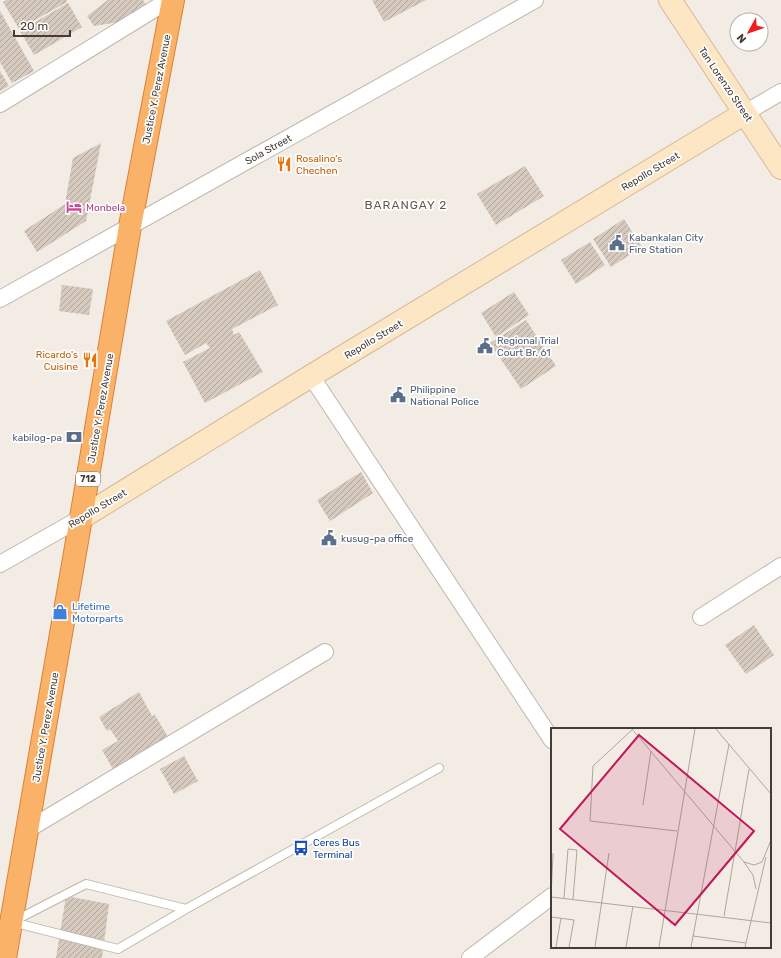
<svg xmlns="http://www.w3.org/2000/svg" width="781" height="958" font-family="Rubik,sans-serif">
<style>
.building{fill:url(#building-hatch)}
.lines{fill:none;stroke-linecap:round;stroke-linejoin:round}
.lane-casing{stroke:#c0b5ab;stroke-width:10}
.street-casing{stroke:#c0b5ab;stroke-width:18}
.secondary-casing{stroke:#d4ba98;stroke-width:24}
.highway-casing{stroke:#d98338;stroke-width:24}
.lane{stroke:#fff;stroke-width:8}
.street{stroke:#fff;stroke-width:16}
.secondary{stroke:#fde6c4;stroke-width:22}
.highway{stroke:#fab168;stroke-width:22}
.labels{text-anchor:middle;stroke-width:3.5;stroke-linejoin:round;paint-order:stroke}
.shield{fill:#fff;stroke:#7c7672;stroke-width:1}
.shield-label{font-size:9px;font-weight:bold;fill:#443c35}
.street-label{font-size:10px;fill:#443c35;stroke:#fff}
.food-label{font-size:10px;fill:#c56008;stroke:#fff;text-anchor:start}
.hotel-label{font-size:10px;fill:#b23c85;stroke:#fff;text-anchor:start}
.service-label{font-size:10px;fill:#4e5e75;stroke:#fff;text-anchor:start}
.shop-label{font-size:10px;fill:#366cbe;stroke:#fff;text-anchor:start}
.transit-label{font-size:10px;fill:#164399;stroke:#fff;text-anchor:start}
.quarter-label{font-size:12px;letter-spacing:1px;fill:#67584c;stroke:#fff}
.inset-road{fill:none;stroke:#aca69f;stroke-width:1}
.view{fill:#c2185b;fill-opacity:0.15;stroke:#c2185b;stroke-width:2}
.inset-edge{fill:none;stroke:#443c35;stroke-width:2}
</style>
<defs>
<pattern id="building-hatch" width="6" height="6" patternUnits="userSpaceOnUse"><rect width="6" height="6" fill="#d6c9be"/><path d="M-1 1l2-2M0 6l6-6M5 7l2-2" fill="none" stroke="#afa49b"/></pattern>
</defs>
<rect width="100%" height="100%" fill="#f2ece5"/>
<!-- building -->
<path class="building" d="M7,0H66L67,2L19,29L3,2Z
M108,0H143L146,5L125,21L94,26L87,16Z
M372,0H426L384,22Z
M68,3L82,27L34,55L20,31Z
M0,11L34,71L12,83L0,62Z
M0,71L9,86L0,91Z
M101,143L86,221L37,252L24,231L65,204L73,158Z
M525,166L544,196L496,225L477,194Z
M624,219L642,247L611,267L593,239Z
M590,242L605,265L576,284L561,260Z
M260,270L278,305L232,329L234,335L239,332L263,372L205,403L183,362L210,348L206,343L185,355L166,321Z
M62,285L93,289L89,315L59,311Z
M514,292L529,315L496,337L481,313Z
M526,320L556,366L521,389L490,343Z
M361,472L373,493L330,521L317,500Z
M754,625L774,655L746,674L725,645Z
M139,692L152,716L155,715L168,737L114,771L102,750L118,741L110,729L107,731L99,717Z
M184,756L198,781L174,794L160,769Z
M66,896L109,904L102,958H56Z"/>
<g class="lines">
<defs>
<path id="lane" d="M14,921L86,884L186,909L439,768
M12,922L118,949L186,909"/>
<path id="street" d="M0,104L169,0
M745,113L781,92
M0,299L535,0
M311,376L552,740
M0,564L81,518
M701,617L781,566
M27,830L325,652
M470,958L552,896"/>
<path id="secondary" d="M670,0L781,168
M81,518L311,376L745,113"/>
<path id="highway" d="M5,958L81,518L130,226L173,0"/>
</defs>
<!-- lane casing -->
<use href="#lane" class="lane-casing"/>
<!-- street casing -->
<use href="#street" class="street-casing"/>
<!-- secondary casing -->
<use href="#secondary" class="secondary-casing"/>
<!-- highway casing -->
<use href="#highway" class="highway-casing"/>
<!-- lane -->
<use href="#lane" class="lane"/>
<!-- street -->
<use href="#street" class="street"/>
<!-- secondary -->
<use href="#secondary" class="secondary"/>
<!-- highway -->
<use href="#highway" class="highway"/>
</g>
<!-- icons -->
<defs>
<symbol id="restaurant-bare" viewBox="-9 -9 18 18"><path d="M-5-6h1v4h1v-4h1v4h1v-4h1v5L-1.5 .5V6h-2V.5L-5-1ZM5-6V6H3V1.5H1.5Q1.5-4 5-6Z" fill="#e8710a" stroke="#fff" stroke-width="2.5" paint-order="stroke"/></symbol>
<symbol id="hotel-bare" viewBox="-9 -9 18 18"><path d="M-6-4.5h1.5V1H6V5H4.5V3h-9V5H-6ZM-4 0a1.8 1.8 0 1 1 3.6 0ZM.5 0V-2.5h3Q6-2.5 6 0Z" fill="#d1479c" stroke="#fff" stroke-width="2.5" paint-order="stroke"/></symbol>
<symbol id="civic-bare" viewBox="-9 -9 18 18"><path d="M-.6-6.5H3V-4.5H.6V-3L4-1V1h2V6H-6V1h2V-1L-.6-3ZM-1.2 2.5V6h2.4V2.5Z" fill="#5c6f8a" stroke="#fff" stroke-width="2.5" paint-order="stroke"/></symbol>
<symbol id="bank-bare" viewBox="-9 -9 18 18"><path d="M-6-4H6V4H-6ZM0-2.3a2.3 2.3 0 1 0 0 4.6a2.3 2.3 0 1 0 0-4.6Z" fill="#5c6f8a" stroke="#fff" stroke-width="2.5" paint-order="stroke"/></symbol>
<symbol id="shop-bare" viewBox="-9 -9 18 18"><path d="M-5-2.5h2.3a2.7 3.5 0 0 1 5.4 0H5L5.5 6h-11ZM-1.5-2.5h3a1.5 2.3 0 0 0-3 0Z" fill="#3f7fe0" stroke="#fff" stroke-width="2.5" paint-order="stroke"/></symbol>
<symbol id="bus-bare" viewBox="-9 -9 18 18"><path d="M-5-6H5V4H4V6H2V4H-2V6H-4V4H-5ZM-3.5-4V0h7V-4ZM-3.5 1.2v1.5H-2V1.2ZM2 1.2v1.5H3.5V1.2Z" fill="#1a4fb4" stroke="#fff" stroke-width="2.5" paint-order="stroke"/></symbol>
</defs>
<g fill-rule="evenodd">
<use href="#restaurant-bare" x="273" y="153" width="22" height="22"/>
<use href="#hotel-bare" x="63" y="196" width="22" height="22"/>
<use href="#civic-bare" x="606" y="232" width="22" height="22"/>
<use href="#civic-bare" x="474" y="335" width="22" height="22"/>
<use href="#restaurant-bare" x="79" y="349" width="22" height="22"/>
<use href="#civic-bare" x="387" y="384" width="22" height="22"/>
<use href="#bank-bare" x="63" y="426" width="22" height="22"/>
<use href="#civic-bare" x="318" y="527" width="22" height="22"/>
<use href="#shop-bare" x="49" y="601" width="22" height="22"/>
<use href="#bus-bare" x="290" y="837" width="22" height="22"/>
</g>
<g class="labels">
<!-- shield labels -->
<rect class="shield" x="76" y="472" width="24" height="14" rx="3"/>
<g class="shield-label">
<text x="88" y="482">712</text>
</g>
<!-- street labels -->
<g class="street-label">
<text transform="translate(726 84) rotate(56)" y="4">Tan Lorenzo Street</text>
<text transform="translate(156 89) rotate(-79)" y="4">Justice Y. Perez Avenue</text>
<text transform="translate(268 149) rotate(-29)" y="4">Sola Street</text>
<text transform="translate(650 171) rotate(-31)" y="4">Repollo Street</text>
<text transform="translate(373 339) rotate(-31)" y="4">Repollo Street</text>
<text transform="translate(100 408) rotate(-80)" y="4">Justice Y. Perez Avenue</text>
<text transform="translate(97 508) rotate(-31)" y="4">Repollo Street</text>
<text transform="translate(45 727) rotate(-80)" y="4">Justice Y. Perez Avenue</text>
</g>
<!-- food labels -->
<g class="food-label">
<text x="296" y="162">Rosalino's<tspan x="296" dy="12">Chechen</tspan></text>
<text x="78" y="358" text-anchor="end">Ricardo's<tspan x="78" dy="12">Cuisine</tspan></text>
</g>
<!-- hotel labels -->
<g class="hotel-label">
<text x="86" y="211">Monbela</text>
</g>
<!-- service labels -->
<g class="service-label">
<text x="629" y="241">Kabankalan City<tspan x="629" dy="12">Fire Station</tspan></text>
<text x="497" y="344">Regional Trial<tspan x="497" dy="12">Court Br. 61</tspan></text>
<text x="410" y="393">Philippine<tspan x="410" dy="12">National Police</tspan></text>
<text x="62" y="441" text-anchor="end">kabilog-pa</text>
<text x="341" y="542">kusug-pa office</text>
</g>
<!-- shop labels -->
<g class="shop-label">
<text x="72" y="610">Lifetime<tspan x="72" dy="12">Motorparts</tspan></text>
</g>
<!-- transit labels -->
<g class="transit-label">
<text x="313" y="846">Ceres Bus<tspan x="313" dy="12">Terminal</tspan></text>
</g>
<!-- quarter labels -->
<g class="quarter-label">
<text x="406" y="209">BARANGAY 2</text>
</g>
</g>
<!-- overview -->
<g transform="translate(551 728)">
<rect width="220" height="220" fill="#f2ece5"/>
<path class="inset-road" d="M81,1L193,134L203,137L211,134L220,112M82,1L42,38L39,93L126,103M165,1L220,66M92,77L100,23M0,126H2L0,169M193,134L202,147L205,161M0,169L220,195M13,170L17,121L26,122L22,171M173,188L198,41M0,189L23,192L18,219M142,208L195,215M5,219L10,190M44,219L58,125M75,219L82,178M108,219L144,1M140,219L178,16M194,219L215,129"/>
<path class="view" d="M88,7L203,103L124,197L9,101Z"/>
<rect width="220" height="220" class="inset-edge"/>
</g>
<!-- north arrow -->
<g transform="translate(749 32) rotate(230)"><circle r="19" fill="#ffffff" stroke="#b4b1ae"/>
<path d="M0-3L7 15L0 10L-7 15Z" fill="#f41a1e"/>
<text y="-6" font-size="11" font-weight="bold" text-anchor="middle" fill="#443c35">N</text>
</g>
<!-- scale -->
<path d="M14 30v6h56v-6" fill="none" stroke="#443c35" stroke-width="2"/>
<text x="20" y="30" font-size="12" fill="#443c35" stroke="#ffffff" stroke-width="3" paint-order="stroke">20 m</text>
</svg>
